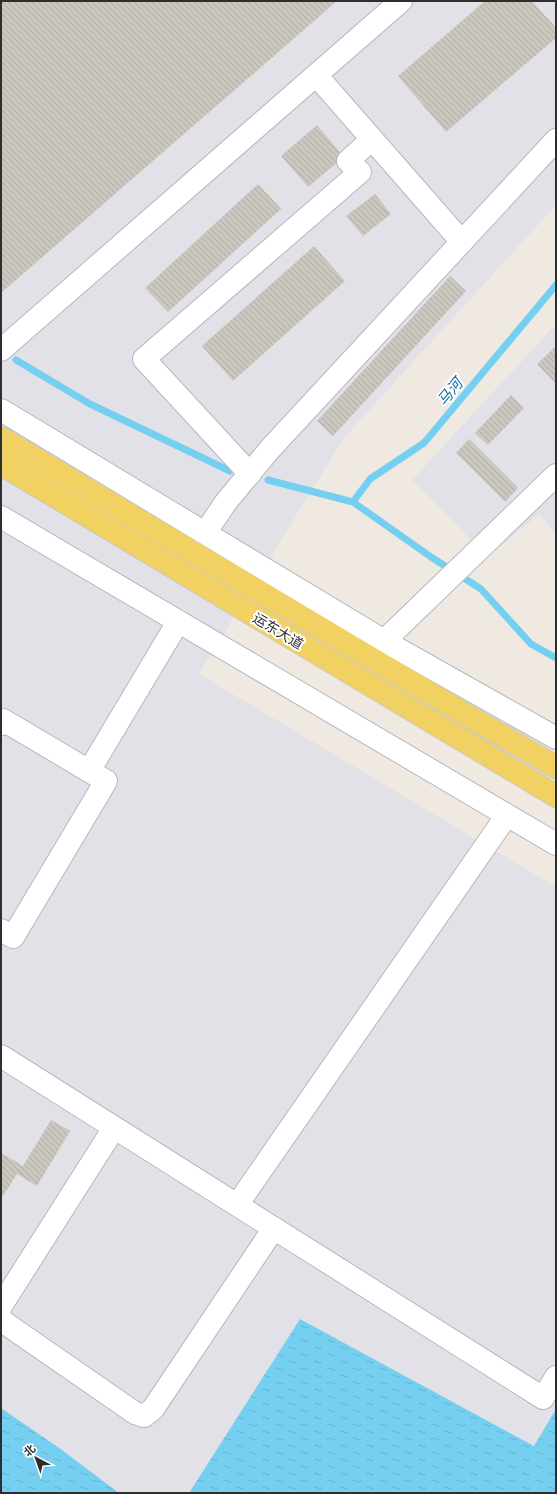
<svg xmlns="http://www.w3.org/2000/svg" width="557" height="1494" font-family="'DejaVu Sans','Noto Sans SC',sans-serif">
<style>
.industrial{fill:#e3e1e8}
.water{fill:url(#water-ripples)}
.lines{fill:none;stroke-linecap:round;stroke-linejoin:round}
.stream{stroke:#75cff0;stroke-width:7}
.building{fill:url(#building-back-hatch)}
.minor-casing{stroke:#b4b7c1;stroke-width:24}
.major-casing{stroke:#c9c9c9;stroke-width:24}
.minor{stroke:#fff;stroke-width:22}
.major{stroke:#f2d163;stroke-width:22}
.labels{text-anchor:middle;stroke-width:4;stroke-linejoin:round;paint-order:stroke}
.street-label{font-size:14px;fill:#2e2e2e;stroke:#fff}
.water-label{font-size:15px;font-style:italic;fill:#0d6fa3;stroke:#fff}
</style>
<defs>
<pattern id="water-ripples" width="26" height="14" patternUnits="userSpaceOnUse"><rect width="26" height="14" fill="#75cff0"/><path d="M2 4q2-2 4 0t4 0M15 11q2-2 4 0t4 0" fill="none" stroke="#66b2ce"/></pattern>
<pattern id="building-back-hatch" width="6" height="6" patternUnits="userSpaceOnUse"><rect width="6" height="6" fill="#cbc7bf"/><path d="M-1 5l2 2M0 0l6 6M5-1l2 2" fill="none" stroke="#afaba4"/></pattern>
</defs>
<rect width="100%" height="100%" fill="#efe9e1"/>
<!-- industrial -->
<path class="industrial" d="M1,1H556V205L343,439L199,674L556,887V1409L534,1446L300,1319L189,1493H119L62,1450L1,1408Z
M556,324V534L539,514L488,557L412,480Z"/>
<!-- water -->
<path class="water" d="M300,1319L534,1446L556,1409V1493H189Z
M1,1408L62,1450L119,1493H1Z"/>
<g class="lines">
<!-- stream -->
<path class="stream" d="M16,360L90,404L230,471
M268,480L353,502L431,557L481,589L531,644L556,658
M353,502L370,479L424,443L556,285"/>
</g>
<!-- building -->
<path class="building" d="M1,1H337L1,293Z
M485,1H532L556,28V38L446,132L398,76Z
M317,125L344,157L308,187L281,156Z
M258,184L281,209L168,312L145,288Z
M375,194L391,214L363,236L346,216Z
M314,246L345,281L233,381L202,346Z
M450,276L466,291L333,436L317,421Z
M556,346V384L537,364Z
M511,395L524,408L488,445L475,433Z
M469,439L518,488L505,502L456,453Z
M51,1120L70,1131L37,1186L17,1174L1,1199V1158L3,1154L23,1166Z"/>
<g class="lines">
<defs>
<path id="minor" d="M316,75L462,242
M1,350L401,1
M1,410L384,641L556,738
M250,474L144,359L360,172L348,161L372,139
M1,517L556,844
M205,533L226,502L270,449L556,140
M384,641L556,475
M1,724L3,720L106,781L13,937L1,930
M89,771L178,622
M1,1056L543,1398L556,1377
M237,1205L507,815
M1,1306L114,1128
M1,1318L5,1323L135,1413L144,1416L153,1409L274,1228"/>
<path id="major" d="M1,438L480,723L556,767
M1,464L556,796"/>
</defs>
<!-- minor casing -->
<use href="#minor" class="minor-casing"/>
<!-- major casing -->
<use href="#major" class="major-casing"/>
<!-- minor -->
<use href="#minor" class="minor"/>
<!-- major -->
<use href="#major" class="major"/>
</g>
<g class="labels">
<!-- street labels -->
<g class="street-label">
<text transform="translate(278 631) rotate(31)" y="5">运东大道</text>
</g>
<!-- water labels -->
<g class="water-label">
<text transform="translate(450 392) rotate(-50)" y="5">马河</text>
</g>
</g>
<!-- border -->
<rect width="557" height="1494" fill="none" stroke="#2e2e2e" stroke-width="4"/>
<!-- north arrow -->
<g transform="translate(36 1458) rotate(319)" stroke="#ffffff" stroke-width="3" paint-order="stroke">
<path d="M0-3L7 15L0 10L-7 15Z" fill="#2e2e2e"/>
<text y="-6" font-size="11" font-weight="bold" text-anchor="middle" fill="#2e2e2e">北</text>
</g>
</svg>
